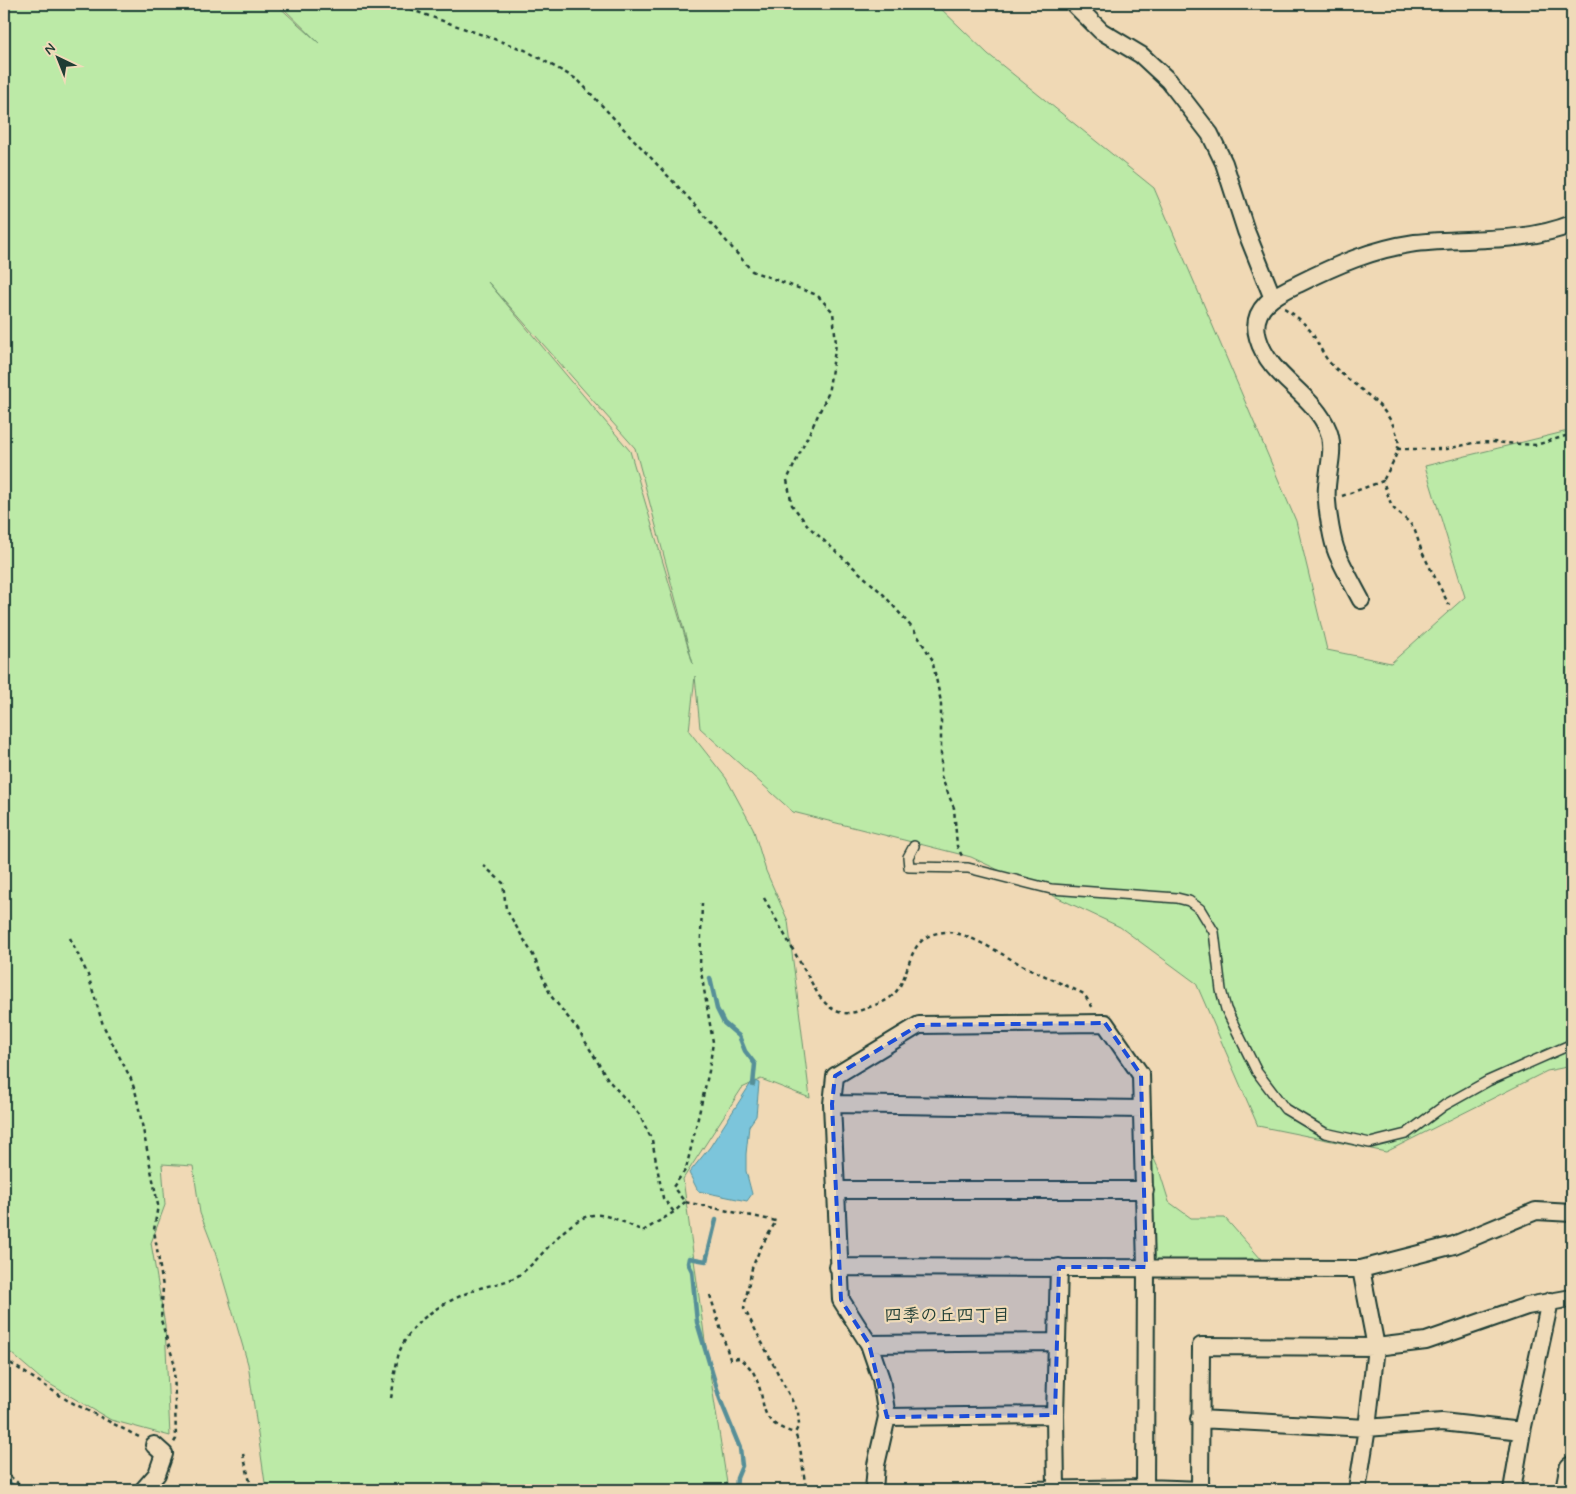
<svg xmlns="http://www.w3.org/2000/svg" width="1576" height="1494" font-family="Mynerve,'Klee One',sans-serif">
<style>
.green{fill:#bceaa7;stroke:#6e946e;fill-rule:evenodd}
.water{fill:#7bc5db;stroke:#568f98}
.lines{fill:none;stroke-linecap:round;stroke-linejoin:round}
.stream{stroke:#568f98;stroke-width:4.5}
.lane-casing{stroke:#1f3d34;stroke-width:12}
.street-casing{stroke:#1f3d34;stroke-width:20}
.secondary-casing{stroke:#1f3d34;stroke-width:28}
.path{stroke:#1f3d34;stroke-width:2.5;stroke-dasharray:4 4;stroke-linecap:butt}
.lane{stroke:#efdbb9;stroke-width:9}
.street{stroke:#efdbb9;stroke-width:16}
.secondary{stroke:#efdbb9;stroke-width:24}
.marked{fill:#1d4ed8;fill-opacity:0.2;stroke:#1d4ed8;stroke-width:4;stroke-dasharray:10 6;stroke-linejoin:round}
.labels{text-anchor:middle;stroke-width:4.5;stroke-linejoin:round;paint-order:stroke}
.neighbourhood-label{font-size:18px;font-weight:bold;fill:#1f3d34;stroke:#efdbb9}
</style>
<rect width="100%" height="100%" fill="#f0d9b5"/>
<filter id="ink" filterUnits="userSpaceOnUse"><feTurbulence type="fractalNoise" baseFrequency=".02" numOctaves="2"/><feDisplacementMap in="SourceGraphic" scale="10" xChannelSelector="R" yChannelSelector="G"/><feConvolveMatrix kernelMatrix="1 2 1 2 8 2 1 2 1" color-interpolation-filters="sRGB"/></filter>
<g filter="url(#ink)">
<!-- green -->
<path class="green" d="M4,4H276L319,43L279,4H936L988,54L1154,188L1296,521L1327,650L1391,663L1465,597L1425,466L1572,430V1066L1547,1071L1386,1152L1258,1126L1196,983L1120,927L971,857L793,812L700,728L695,676L689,731L726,778L753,828L766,871L788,921L810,1098L761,1079L742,1088L683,1179L705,1341L728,1490H512L485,1482L470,1490H266L248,1364L215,1252L200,1213L193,1166L162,1164L165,1205L151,1243L165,1325L170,1436L111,1420L41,1379L4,1347ZM488,282L635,448L693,664L630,451Z
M1147,1143L1159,1170L1169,1202L1191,1218H1225L1261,1259L1151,1261Z"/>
<!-- water -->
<path class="water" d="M753,1080L759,1083L756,1116L749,1126L746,1154V1171L752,1194L747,1201L698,1191L689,1173L710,1147Z"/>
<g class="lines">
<!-- stream -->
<path class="stream" d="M710,978L717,1009L724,1023L739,1036L745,1051L755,1064L753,1085
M716,1220L706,1261L689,1258L688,1263L692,1271L697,1322L720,1399L740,1448L742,1466L737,1478L736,1490
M4,1479L18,1490"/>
<defs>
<path id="lane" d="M914,846L908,857L909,867L968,868L1051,889L1177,898L1189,901L1200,909L1214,932L1221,990L1226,1009L1257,1072L1285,1109L1325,1133L1370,1143L1406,1134L1445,1105L1488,1081L1572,1044"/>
<path id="street" d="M1074,4L1101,31L1141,55L1169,81L1210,134L1224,163L1246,231L1272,296
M1361,600C1353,585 1344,569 1337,553C1332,541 1328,515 1327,501C1324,478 1337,452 1328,430C1313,393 1269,377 1258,338C1249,308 1276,294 1298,284C1336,265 1373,249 1415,243C1468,237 1522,244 1572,224
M832,1104L1141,1109
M836,1190H1145
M838,1267L1361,1269L1454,1245L1536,1211L1572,1213
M869,1344L1057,1342
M887,1417L1055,1415
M1199,1419L1367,1428L1442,1422L1522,1431
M143,1490L157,1474L164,1454L154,1445
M874,1490L876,1465L887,1417L881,1379L869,1344L841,1300L832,1104L835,1076L919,1025L1105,1023L1141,1075L1146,1267L1145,1490
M1029,1490L1145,1488L1204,1490
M1056,1490L1055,1415L1059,1267
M1200,1490L1201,1346L1376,1347L1426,1341L1527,1306L1572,1298
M1357,1490L1367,1428L1376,1347L1361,1269
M1512,1490L1522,1431L1550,1301"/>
<path id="secondary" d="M1568,1490L1572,1469"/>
</defs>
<!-- lane casing -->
<use href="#lane" class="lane-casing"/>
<!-- street casing -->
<use href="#street" class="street-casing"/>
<!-- secondary casing -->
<use href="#secondary" class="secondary-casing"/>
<!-- path -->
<path class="path" d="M395,4L525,50L578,80L697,207L752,271L817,295L833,312L836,344L828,394L787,480L792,505L809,527L884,595L914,630L932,659L941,702V776L954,808L957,846L962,856
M1284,308C1297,316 1309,326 1316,340C1321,349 1324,356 1330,363C1353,387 1390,403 1398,439C1401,452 1388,470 1383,481
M1397,449H1447L1473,443L1491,442L1536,445L1572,434
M1342,496L1383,481L1392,507L1410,523L1415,531L1422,552L1449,605
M483,865L503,883L506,909L533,955L551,996L579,1031L609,1081L639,1114L652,1140L663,1198L674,1212
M764,898L819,996C837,1018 848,1016 872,1006C881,1003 889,1000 895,993C913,972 905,935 945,932C967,931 1002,955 1022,965C1042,975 1063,984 1084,994L1093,1008
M702,903L700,966L713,1042L709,1071L686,1169L673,1187L685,1202L776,1221L760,1249L752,1268L744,1308L798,1412L799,1425L795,1433L800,1447L806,1490
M70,938L88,975L103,1025L131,1079L136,1094L158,1205L154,1230L163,1287L161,1320L174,1362L176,1439L173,1444
M710,1295L730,1359L739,1358C745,1363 752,1368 755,1376C769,1405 754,1421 795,1433
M4,1359L67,1400L141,1438
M391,1398C394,1384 395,1367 399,1353C411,1320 442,1303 472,1291C486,1285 503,1284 516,1277C541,1262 564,1219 593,1215C608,1213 629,1225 643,1231L674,1212L685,1202
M243,1454L252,1490
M4,1471L26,1490"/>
<!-- lane -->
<use href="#lane" class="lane"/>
<!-- street -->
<use href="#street" class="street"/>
<!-- secondary -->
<use href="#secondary" class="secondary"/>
</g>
</g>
<!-- marked area -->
<path class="marked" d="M1105,1023L1141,1075L1146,1267H1059L1055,1415L887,1417L869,1344L841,1300L832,1104L835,1076L919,1025Z"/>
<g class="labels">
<!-- neighbourhood labels -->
<g class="neighbourhood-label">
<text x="947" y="1321">四季の丘四丁目</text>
</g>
</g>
<!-- margin -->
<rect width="1576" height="1494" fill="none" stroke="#efdbb9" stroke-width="20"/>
<rect x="10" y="10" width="1556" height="1474" fill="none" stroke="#1f3d34" stroke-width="2" filter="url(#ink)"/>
<!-- north arrow -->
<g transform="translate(58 58) rotate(317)" stroke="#efdbb9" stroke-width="4" paint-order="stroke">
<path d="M0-4L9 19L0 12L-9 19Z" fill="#1f3d34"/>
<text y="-8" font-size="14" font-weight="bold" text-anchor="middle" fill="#1f3d34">N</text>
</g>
</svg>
